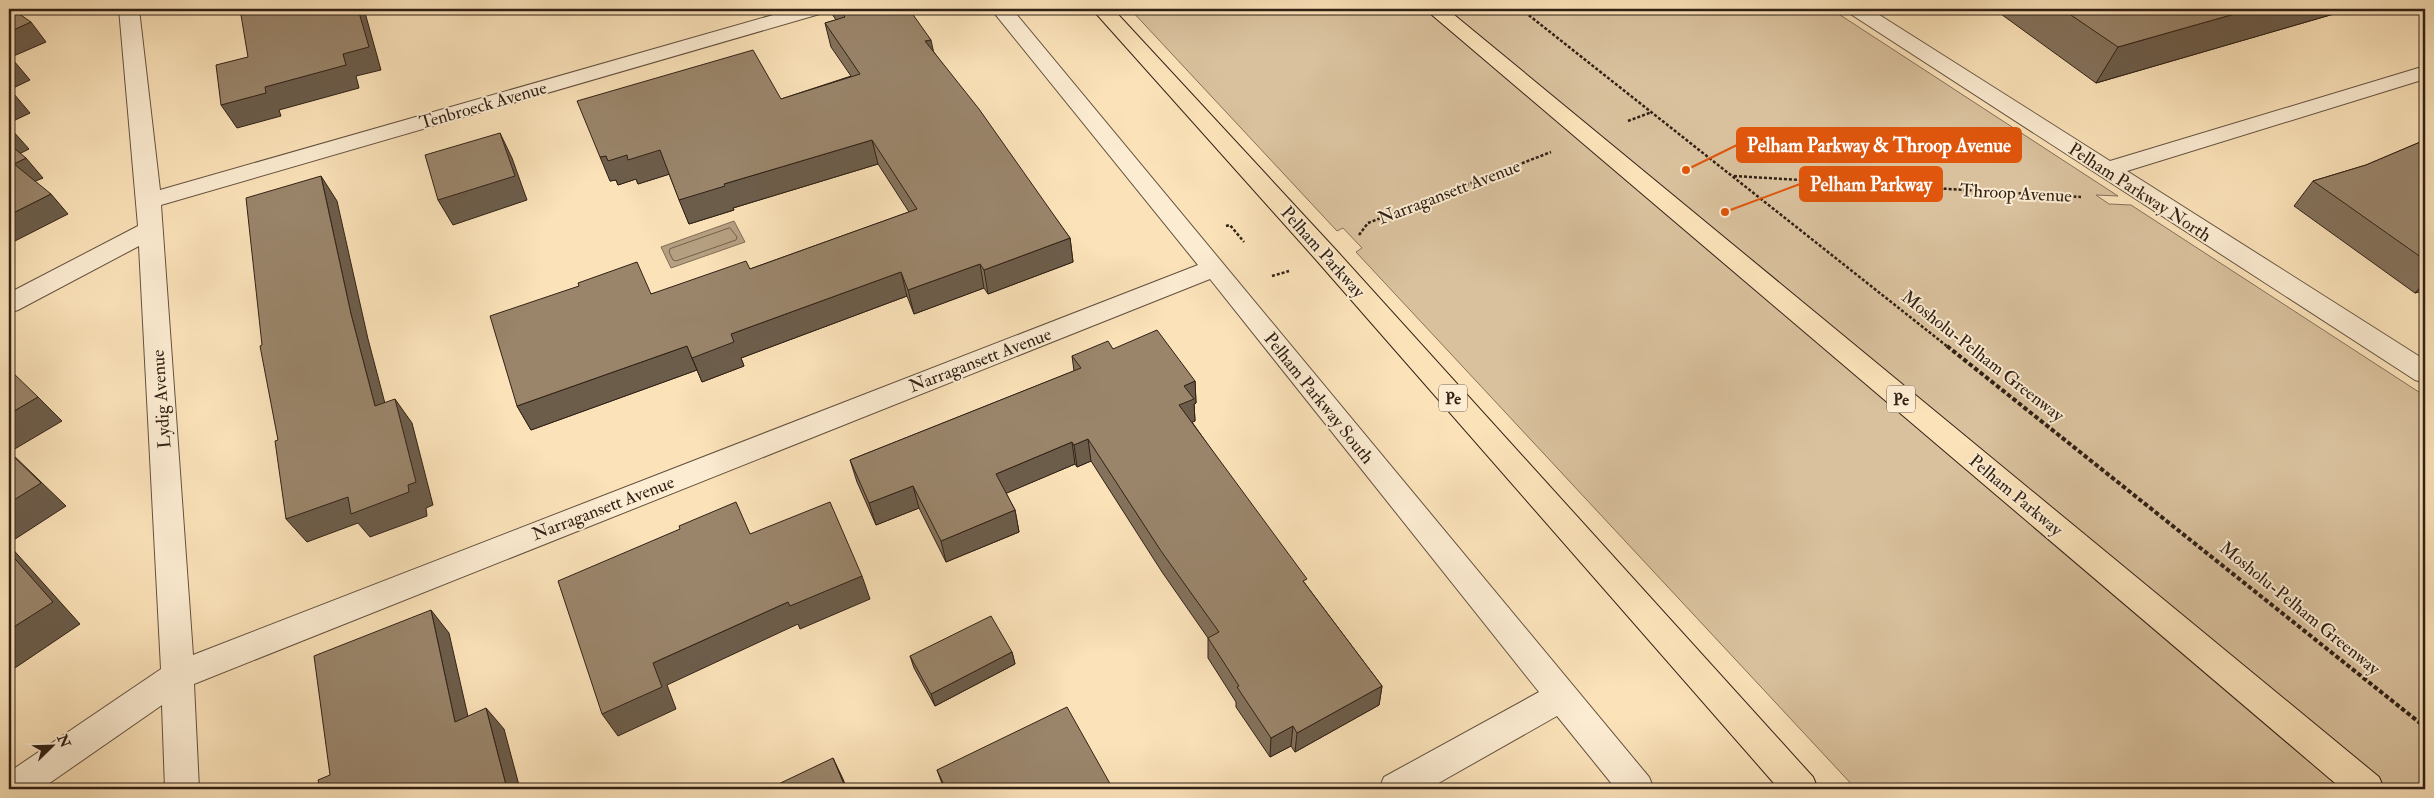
<svg xmlns="http://www.w3.org/2000/svg" width="2434" height="798" font-family="'IM FELL Double Pica',serif">
<style>
.green{fill:#d9c19d;stroke:#85715a}
.water{fill:#b6a082;stroke:#816d57}
.lines{fill:none;stroke-linecap:round;stroke-linejoin:round}
.shore{stroke:#74604c;stroke-width:1}
.minor-casing{stroke:#64513f;stroke-width:2}
.major-casing{stroke:#312116;stroke-width:2}
.path-far1{stroke:#312116;stroke-width:2.5;stroke-dasharray:3 2;stroke-linecap:butt}
.path{stroke:#312116;stroke-width:4;stroke-dasharray:4.5 2.5;stroke-linecap:butt}
.minor{fill:#fcecd2;fill-rule:evenodd}
.major{fill:#fbe2b9;fill-rule:evenodd}
.wall{fill:#84725c;stroke:#312116}
.shaded-wall{fill:#6c5d4b;stroke:#312116}
.building{fill:#9a856b;stroke:#312116}
.labels{text-anchor:middle;stroke-width:4;stroke-linejoin:round;paint-order:stroke}
.shield{fill:#fcecd2;stroke:#6e5e4e;stroke-width:1}
.shield-label{font-size:16px;font-weight:bold;fill:#312116}
.street-label{font-size:18px;fill:#312116;stroke:#fcecd2}
.leader{fill:none;stroke:#df560c;stroke-width:2}
.callout-dot{fill:#df560c;stroke:#fcecd2;stroke-width:2}
.callout{fill:#df560c;stroke:#df560c;stroke-width:2}
.callout-label{font-size:19px;text-anchor:middle;font-weight:bold;fill:#fff}
</style>
<rect width="100%" height="100%" fill="#fbe2b9"/>
<filter id="stains"><feTurbulence type="fractalNoise" baseFrequency=".004" numOctaves="4"/><feColorMatrix values="0 0 0 0 .2 0 0 0 0 .09 0 0 0 0 .02 0 0 0 .5 -.17"/></filter>
<radialGradient id="worn" r=".72"><stop offset=".6" stop-color="#630" stop-opacity="0"/><stop offset="1" stop-color="#630" stop-opacity=".3"/></radialGradient>
<!-- green -->
<path class="green" d="M1130,9H1831L2118,196L2096,195L2109,204L2131,205L2425,396V789H1856L1356,252L1362,248L1343,228L1337,231Z"/>
<!-- water -->
<path class="water" d="M734,221L745,242L671,268L661,247Z"/>
<g class="lines">
<!-- shore -->
<path class="shore" d="M730,228L737,237L736,240L676,261L673,260L669,252L670,249Z"/>
<defs>
<path id="minor" d="M119,9H139L160,190L794,9H826L823,13L161,205L193,655L1198,265L991,9H1012L1649,777L1654,789H1616L1557,716L1428,789H1379L1384,777L1539,692L1210,279L194,684L199,789H165L162,705L41,789H9V772L161,669L139,246L18,310L9,313V293L138,226Z
M1846,9H1870L2110,161L2425,66V79L2127,171L2425,360V383L2415,380L1849,13Z"/>
<path id="major" d="M1092,9H1113L1336,250L1813,777L1818,789H1779L1318,262Z
M1425,9H1447L2379,777L2384,789H2342Z"/>
</defs>
<!-- minor casing -->
<use href="#minor" class="minor-casing"/>
<!-- major casing -->
<use href="#major" class="major-casing"/>
<!-- path-far1 -->
<path class="path-far1" d="M1521,9L1948,347
M1628,121L1652,112
M1734,176L2081,197
M1226,226L1230,225L1244,242
M1359,235L1368,223L1551,152
M1272,276L1289,271"/>
<!-- path -->
<path class="path" d="M1947,346L2425,727"/>
<!-- minor -->
<use href="#minor" class="minor"/>
<!-- major -->
<use href="#major" class="major"/>
</g>
<!-- wall -->
<path class="wall" d="M829,9H909L933,51L1070,238L1073,262L988,294L984,288L914,314L907,296L741,358L744,366L702,382L697,370L531,430L517,406L651,294L750,269L909,212L878,164L733,208L734,210L689,224L669,174L638,184L636,179L618,185L616,180L610,181L781,99L851,76L831,47L825,23L836,20Z
M1994,9H2351L2096,83Z
M2425,140V290L2415,293L2294,206L2313,181L2366,165Z
M1113,349L1195,381L1196,403L1194,404L1195,421L1192,422L1306,585L1382,686L1379,705L1295,752L1291,746L1270,757L1236,707V702L1208,658V638L1162,572L1091,461L1077,467L1075,464L1006,493L1015,510L1019,532L946,562L919,508L876,525L857,482L850,460L1074,371L1072,356Z
M1012,652L1015,664L935,706L914,668L910,656Z
M937,770L1113,789H944Z"/>
<!-- shaded-wall -->
<path class="shaded-wall" d="M358,9H364L381,70L356,76L359,88L279,110L281,116L237,128L221,105L343,54Z
M2252,9H2351L2096,83L2118,47Z
M31,22L46,42L9,58V32Z
M931,40L936,63L925,41Z
M14,61L30,80L9,90V63Z
M14,94L30,113L9,123V96Z
M12,130L29,149L15,156L9,148V131Z
M500,133L512,158L527,200L453,225L438,200Z
M872,140L878,164L733,208L734,210L689,224L679,200L724,184Z
M660,150L670,174L638,184L636,179L618,185L616,180L610,181L600,157L606,156Z
M26,158L43,178L31,183L14,164Z
M321,176L337,201L368,339L392,430L375,406L351,314Z
M51,194L68,214L9,244V215Z
M1070,238L1073,262L988,294L984,270Z
M980,264L984,288L914,314L908,290Z
M901,272L907,296L741,358L744,366L702,382L692,358L731,334Z
M2425,282V290L2415,293Z
M687,346L697,370L531,430L517,406Z
M1195,381L1196,403L1194,404L1195,421L1180,427L1179,405L1184,386Z
M38,397L62,421L13,450L9,446V414Z
M395,399L412,423L433,505L426,508L427,516L370,537L358,523L307,542L286,519Z
M1088,439L1091,461L1077,467L1074,445Z
M1072,442L1075,464L1000,496L996,474Z
M9,451L66,506L9,543Z
M913,486L919,508L876,525L869,503Z
M1015,510L1019,532L946,562L941,541Z
M9,545L80,624L9,672Z
M862,576L870,599L800,629L798,624L667,685L676,709L618,736L602,714L653,663L788,602Z
M431,610L449,633L474,743L455,722Z
M1012,652L1015,664L935,706L931,694Z
M1382,686L1379,705L1295,752L1297,733Z
M486,708L504,729L520,789H507Z
M1293,726L1291,746L1270,757L1271,738Z
M833,758L843,779L847,789H846Z"/>
<!-- building -->
<path class="building" d="M9,9H12L31,22L9,32Z
M240,9H358L369,47L343,54L346,65L265,87L266,93L221,105L216,65L248,57Z
M839,9H909L931,40L925,41L979,109L1070,238L984,270L980,264L908,290L901,272L731,334L734,342L692,358L687,346L517,406L490,316L579,286L578,283L637,262L651,294L746,261L750,269L917,209L872,140L724,184L725,186L679,200L660,150L628,160L627,155L608,161L606,156L600,157L577,101L753,50L781,99L860,74L825,23L845,17Z
M2062,9H2252L2118,47Z
M9,56L14,61L9,63Z
M9,90L14,94L9,96Z
M9,127L12,130L9,131Z
M500,133L515,176L438,200L425,155Z
M2425,140V260L2313,181L2366,165Z
M9,144L26,158L14,164L51,194L9,215Z
M321,176L351,314L375,406L395,399L416,482L408,485L409,492L351,514L348,497L286,519L275,441L278,440L260,346L262,345L246,198Z
M1157,330L1195,381L1184,386L1194,399L1179,405L1307,579L1303,581L1382,686L1297,733L1293,726L1271,738L1237,687L1239,686L1208,638L1219,632L1161,551L1088,439L1074,445L1072,442L996,474L1015,510L941,541L913,486L869,503L850,460L1081,368L1072,356L1108,341L1113,349Z
M9,369L38,397L9,414Z
M9,452L41,483L9,503Z
M736,502L750,534L830,502L862,576L790,606L788,602L653,663L662,687L602,714L558,581L680,529L679,526Z
M9,552L53,602L9,630Z
M431,610L455,722L486,708L507,789H320L318,780L330,775L314,656Z
M991,616L1012,652L931,694L910,656Z
M1067,707L1113,789H946L937,770Z
M833,758L846,789H768Z"/>
<g class="labels">
<!-- shield labels -->
<g class="shield">
<rect x="1439" y="384.5" width="28" height="27" rx="4"/>
<rect x="1887" y="385.5" width="28" height="27" rx="4"/>
</g>
<g class="shield-label">
<text x="1453" y="404">Pe</text>
<text x="1901" y="405">Pe</text>
</g>
<!-- street labels -->
<g class="street-label">
<text transform="translate(483 105) rotate(-16)" y="6">Tenbroeck Avenue</text>
<text transform="translate(1449 192) rotate(-21)" y="6">Narragansett Avenue</text>
<text transform="translate(2140 192) rotate(33)" y="6">Pelham Parkway North</text>
<text transform="translate(2016 193) rotate(3)" y="6">Throop Avenue</text>
<text transform="translate(1323 252) rotate(48)" y="6">Pelham Parkway</text>
<text transform="translate(1983 356) rotate(38)" y="6">Mosholu-Pelham Greenway</text>
<text transform="translate(980 360) rotate(-21)" y="6">Narragansett Avenue</text>
<text transform="translate(1319 398) rotate(51)" y="6">Pelham Parkway South</text>
<text transform="translate(161 399) rotate(-94)" y="6">Lydig Avenue</text>
<text transform="translate(2016 495) rotate(40)" y="6">Pelham Parkway</text>
<text transform="translate(603 508) rotate(-21)" y="6">Narragansett Avenue</text>
<text transform="translate(2300 608) rotate(39)" y="6">Mosholu-Pelham Greenway</text>
</g>
</g>
<!-- callouts -->
<path class="leader" d="M1686 170L1737 145M1725 212L1800 184"/>
<g class="callout-dot">
<circle cx="1686" cy="170" r="5"/>
<circle cx="1725" cy="212" r="5"/>
</g>
<g class="callout">
<rect x="1737" y="128" width="284" height="34" rx="5"/>
<rect x="1800" y="167" width="142" height="34" rx="5"/>
</g>
<g class="callout-label">
<text x="1879" y="152">Pelham Parkway &amp; Throop Avenue</text>
<text x="1871" y="191">Pelham Parkway</text>
</g>
<!-- margin -->
<rect width="2434" height="798" fill="none" stroke="#fbe2b9" stroke-width="30"/>
<rect x="10" y="10" width="2414" height="778" fill="none" stroke="#312116" stroke-width="2.5"/>
<rect x="15" y="15" width="2404" height="768" fill="none" stroke="#312116"/>
<!-- north arrow -->
<g transform="translate(52 746) rotate(67)" stroke="#fcecd2" stroke-width="4" paint-order="stroke">
<path d="M0-4L9 19L0 12L-9 19Z" fill="#312116"/>
<text y="-8" font-size="14" font-weight="bold" text-anchor="middle" fill="#312116">N</text>
</g>
<rect width="100%" height="100%" filter="url(#stains)"/>
<rect width="100%" height="100%" fill="url(#worn)"/>
</svg>
